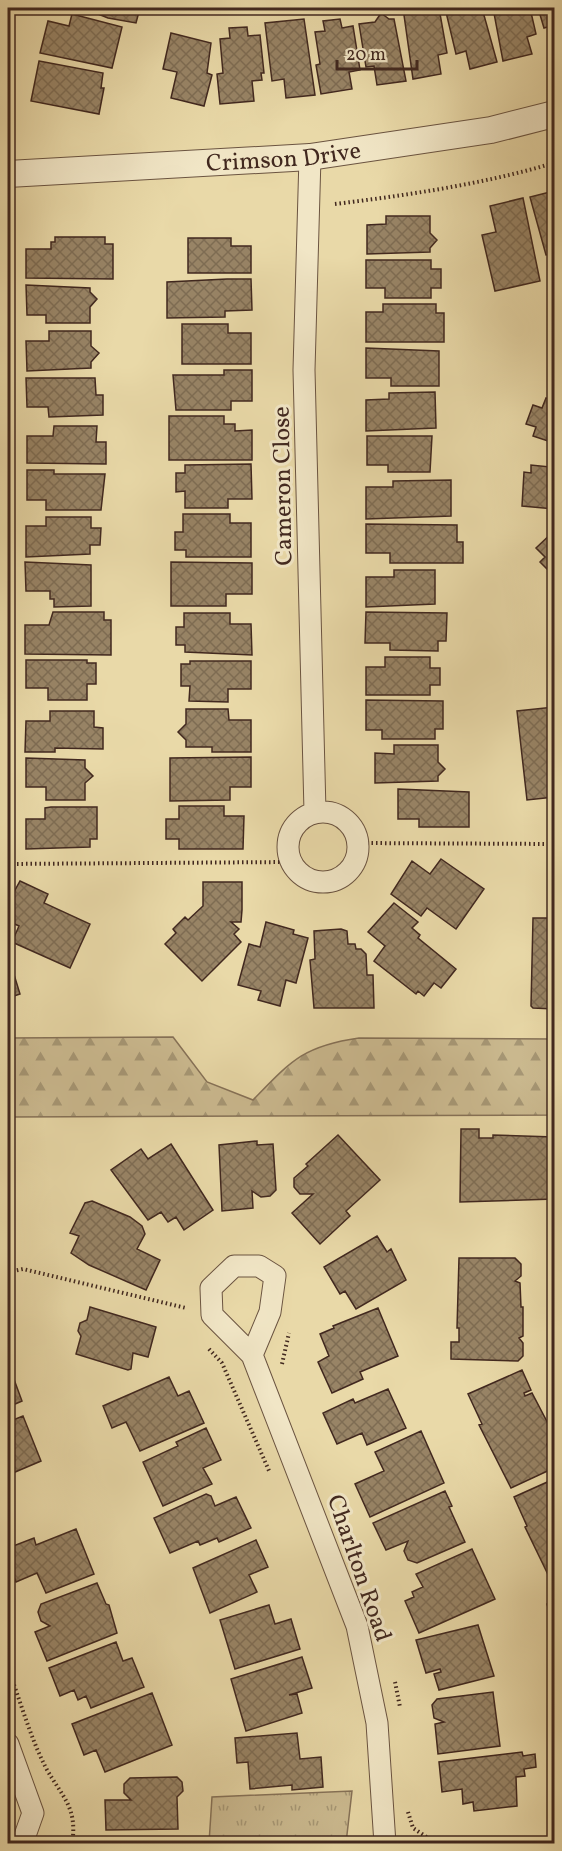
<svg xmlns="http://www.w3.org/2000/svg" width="562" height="1851" font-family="Vollkorn,serif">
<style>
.forest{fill:url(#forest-firs);stroke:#867258;stroke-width:1.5}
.park{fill:url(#park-tufts);stroke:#867258;stroke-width:1.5}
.building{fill:url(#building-cross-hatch);stroke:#41281f;stroke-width:1.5}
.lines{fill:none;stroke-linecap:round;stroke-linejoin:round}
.minor-casing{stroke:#6b5441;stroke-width:23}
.tertiary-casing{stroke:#6b5441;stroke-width:28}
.path{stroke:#41281f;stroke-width:4;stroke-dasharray:1.5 3;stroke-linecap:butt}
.minor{stroke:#f1e6c6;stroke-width:21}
.tertiary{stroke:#f1e6c6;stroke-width:26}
.labels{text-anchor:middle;stroke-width:6;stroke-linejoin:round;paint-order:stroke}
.street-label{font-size:24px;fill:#41281f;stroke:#f1e6c6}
</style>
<defs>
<pattern id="forest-firs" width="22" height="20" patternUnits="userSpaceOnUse" patternTransform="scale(1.5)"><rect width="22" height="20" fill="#ccbb91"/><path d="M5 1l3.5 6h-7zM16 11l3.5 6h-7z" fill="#a79876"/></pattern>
<pattern id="park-tufts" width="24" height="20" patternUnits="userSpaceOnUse" patternTransform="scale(1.5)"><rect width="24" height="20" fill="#ccbb91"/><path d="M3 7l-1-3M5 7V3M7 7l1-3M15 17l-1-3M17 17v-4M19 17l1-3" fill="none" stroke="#a79876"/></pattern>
<pattern id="building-cross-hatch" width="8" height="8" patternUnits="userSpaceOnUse" patternTransform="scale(1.5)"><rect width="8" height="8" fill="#988466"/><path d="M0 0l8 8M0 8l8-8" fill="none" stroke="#7e6c53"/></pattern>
</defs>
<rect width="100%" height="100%" fill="#e9d9a8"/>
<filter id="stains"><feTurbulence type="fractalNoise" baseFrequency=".00333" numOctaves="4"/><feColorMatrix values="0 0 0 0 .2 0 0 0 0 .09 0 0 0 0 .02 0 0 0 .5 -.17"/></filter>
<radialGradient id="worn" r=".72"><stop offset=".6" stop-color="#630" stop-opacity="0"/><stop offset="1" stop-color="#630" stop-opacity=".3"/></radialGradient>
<!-- forest -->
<path class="forest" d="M173,1037L207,1082L253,1100C291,1061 303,1046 359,1038L554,1039V1115L8,1117V1038Z"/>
<!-- park -->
<path class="park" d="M352,1791L346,1843H209L212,1797Z"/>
<!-- building -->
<path class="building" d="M83,8H140L136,23L108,18Z
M403,8H439L447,53L438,55L441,74L413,79Z
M445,8H482L497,62L470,69L466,51L456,54Z
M493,8H530L536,34L527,37L532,54L503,61Z
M538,8H554V38L551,26L544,28Z
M381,13L389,19H394L406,81L377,85L374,66L366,67L359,24L375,22Z
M72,14L122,27L112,68L40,53L48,21L69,26Z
M304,19L315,95L286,98L284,79L272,81L265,23Z
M340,19L342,28L353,26L360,70L349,72L352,89L321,94L316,65L320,64L315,32L325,31L323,21Z
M247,27L248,36L260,35L264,73H261L262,80L252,81L254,101L220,104L217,74L223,73L220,39L230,38L229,28Z
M171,33L211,43L207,73L212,75L204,106L171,98L177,72L163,69Z
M39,61L103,73L101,88H104L99,114L31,101Z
M554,191V254L546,255L530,197Z
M523,198L540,281L495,291L482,235L496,232L490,206Z
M386,216H430V233L437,240L430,248V252L367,254V225L386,224Z
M55,237H105V244H113V279L26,278V249H51V242H55Z
M188,238H231V246H251V273H188Z
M366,260H431V269H441V288H431V298H385V288H366Z
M227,279H251L252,310L225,311V317L167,318V282Z
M26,285L90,288V292L97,299L90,307V323H46V315H27Z
M383,304H436V313H444V342H366V312H383Z
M182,324H228V333H251V364H182Z
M49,331H91V346L99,353L91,362V368L27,371L26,341H49Z
M366,348L439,351V386H391V378H366Z
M224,370H252V401H231V410H176L173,375H224Z
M26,378H95L96,395H103V415L49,417L48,407H27Z
M435,392L436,428L366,431V400L389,399V393Z
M546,398L554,401V443L533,436L536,427L526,424L533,405L542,408Z
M169,416H224V424H235V431L252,430V460H169Z
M54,426H97L96,442H106V464L27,463V436H53Z
M367,436H432L430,472H388V465H367Z
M251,464L252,499H228V508H185V491L176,492V473H185V465Z
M550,464H554V509L522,506L524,472L531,473V465L550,467Z
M27,470H54V474H105L101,510H46V500H27Z
M451,480V516L366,519V487H393V481Z
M183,514H230V523H251V557H186V550H175V532H183Z
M46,517H91V528H101L100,545H90V554L26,557V526H46Z
M366,524L457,525V542H463V563H390V553H366Z
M554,531V574L553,575L540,562L545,557L536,548Z
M25,562L91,565V606L54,607V599H50V591H26Z
M171,562L252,563V594H226V606H171Z
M394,570H435V604L366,607V577H394Z
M53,612H104V620H111V655L25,654V625H49Z
M366,612L447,613L446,641H438V651L390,650V643H365Z
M184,613H230V624H251L252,655L185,652V645H176V627H184Z
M385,657H430V668H440V685H430V695H366V667H385Z
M26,660H87V663H96V684H87V700H48V688H26Z
M190,661H251V689H228V702L189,701L190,686H181V664H190Z
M366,700L443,701V729H435V739H382V730H366Z
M554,707V797L527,800L517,711Z
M186,709H228L229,720H251V752H212V747H186V740L178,732L186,724Z
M50,711H94V727L103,728V749L55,748V752H25L26,721H50Z
M394,745H438V762L445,769L438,776V781L375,783V753L394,754Z
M251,757V787H230V800L170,801V758Z
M26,758L85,760V768L93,776L85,783V800H46V787H26Z
M398,789L469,792V827H419V819H398Z
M179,806H224V816H244L243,849H179V839H166V819H179Z
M51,807H97V839H90V847L26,849V819H45V808Z
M441,859L484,889L456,929L427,908L421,916L391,894L412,861L430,874Z
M20,881L48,894L44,903L90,924L70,968L12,942L19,926L8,921V903Z
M203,882H242V910L241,922H231L239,929L234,934L241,942L202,981L165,944L176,933L173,929L185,917L188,920L203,906Z
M394,903L418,922L412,928L420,935L418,938L456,969L441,988L434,983L424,996L418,991L416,994L374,961L385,946L368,932Z
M533,918H554V1009L533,1008L531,1006Z
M266,922L294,930L293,934L308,938L296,983L286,980L280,1006L258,1000L261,991L238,985L249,944L260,947Z
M341,929L347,931L348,944H355L356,949H361L366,954L367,975H373L374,1008H314L310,960L315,959L314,931Z
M8,955L20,994L8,998Z
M461,1129H479V1138H493V1135L554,1137V1199L460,1202Z
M338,1135L380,1180L346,1211L350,1216L320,1244L292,1213L313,1194H300L294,1187V1178L308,1166L306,1164Z
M257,1141V1145L273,1144L276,1190L270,1196L261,1197L252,1191L253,1208L222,1211L219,1145Z
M171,1144L213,1210L184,1230L176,1217L168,1222L161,1212L148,1220L111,1170L141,1149L148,1159Z
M92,1201L130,1217L142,1226L145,1234L137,1249L160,1260L146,1290L89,1265L71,1253L79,1236L70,1233L85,1203Z
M377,1236L387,1252L391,1249L406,1280L356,1309L345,1291L340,1294L324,1267Z
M459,1258H515L521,1264V1276L515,1281L520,1283L521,1307H523V1336L519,1338L523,1343V1356L518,1361L451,1359V1342H459V1328H457Z
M90,1307L156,1327L148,1357L133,1353L131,1369L128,1370L76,1354L81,1336L78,1331L80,1323L87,1320Z
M378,1308L398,1356L360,1372L363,1379L332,1393L318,1362L329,1356L320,1334L334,1328L333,1326Z
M8,1363L22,1401L8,1407Z
M522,1370L531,1390L524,1393L525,1396L532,1393L554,1435V1440L547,1444L548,1447L554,1443V1468L511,1488L479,1425L482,1424L468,1394Z
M169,1377L178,1396L189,1391L204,1423L140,1451L126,1422L112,1428L103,1406Z
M388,1389L406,1428L367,1445L362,1433L337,1444L323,1413L353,1399L355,1403Z
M23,1416L41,1461L8,1475V1422Z
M206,1428L221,1460L203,1468L212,1484L163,1506L143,1462L178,1446L176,1442Z
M421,1431L444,1483L370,1517L355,1484L384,1471L375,1452Z
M554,1479V1587L525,1527L527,1526L514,1497Z
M445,1491L452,1506L449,1507L465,1542L417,1563L408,1560L404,1551L408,1541L386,1550L373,1523Z
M206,1494L211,1496L215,1506L236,1497L251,1528L219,1542L217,1538L200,1545L198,1541L170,1553L154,1518Z
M76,1529L94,1574L46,1593L37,1573L16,1582L8,1561V1548L34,1538L36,1545Z
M256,1540L268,1567L249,1575L257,1592L210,1613L193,1568Z
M472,1549L495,1599L419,1633L405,1601L414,1597L412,1592L423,1587L416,1574Z
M97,1583L106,1604L109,1605L117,1633L47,1661L35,1632L50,1626L41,1621L38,1612L41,1604Z
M554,1602V1621L552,1622L547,1604Z
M269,1605L275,1624L291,1619L300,1649L235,1669L220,1620Z
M478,1625L494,1676L439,1690L434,1674L441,1672L440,1669L426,1673L416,1640Z
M116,1642L123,1661L132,1658L144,1687L91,1708L86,1696L78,1700L74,1690L60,1696L49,1668Z
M302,1657L312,1688L289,1695L297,1694L302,1713L246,1731L231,1679Z
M493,1692L500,1746L438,1754L435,1724L444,1722L434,1718L432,1705L437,1699Z
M152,1693L172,1745L105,1772L96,1750L84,1755L72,1724Z
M297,1733L300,1759L321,1757L323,1787L292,1790V1785L250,1789L248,1762L237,1763L235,1738Z
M522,1752L523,1756L535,1754L536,1767L524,1769L525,1776L516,1777L517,1806L474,1811L473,1802L463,1804L462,1789L442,1792L439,1762Z
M177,1777L182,1782L183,1791L177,1797L178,1829L106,1830L105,1800H131L124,1793V1784L130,1778Z"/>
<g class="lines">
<defs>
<path id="minor" d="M310,157L304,370L315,812
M288 847a35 35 0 1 1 70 0a35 35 0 1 1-70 0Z
M234,1266H259L275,1276L270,1312L252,1355L212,1315L211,1288Z
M252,1355L357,1626L377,1723L385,1844
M8,1744L33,1813L22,1844"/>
<g id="tertiary">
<path id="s1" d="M8,174L310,157L491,130L554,114"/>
</g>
</defs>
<!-- minor casing -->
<use href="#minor" class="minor-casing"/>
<!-- tertiary casing -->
<use href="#tertiary" class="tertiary-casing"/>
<!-- path -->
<path class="path" d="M335,204C409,195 483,184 554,163
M358,843L554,844
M8,864L290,862
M8,1272L23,1269L186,1308
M209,1349L222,1363L270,1473
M282,1364L289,1333
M8,1668C20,1700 30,1737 46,1768C62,1797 78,1807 72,1844
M395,1682L400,1707
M408,1812L413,1828L431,1840L554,1841"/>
<!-- minor -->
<use href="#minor" class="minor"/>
<!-- tertiary -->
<use href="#tertiary" class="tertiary"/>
</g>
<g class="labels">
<!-- street labels -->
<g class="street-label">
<text dy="8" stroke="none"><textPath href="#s1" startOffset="276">Crimson Drive</textPath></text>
<text transform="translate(282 486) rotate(-91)" y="8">Cameron Close</text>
<text transform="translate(360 1568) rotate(71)" y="8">Charlton Road</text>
</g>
</g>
<!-- margin -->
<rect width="562" height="1851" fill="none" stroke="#e9d9a8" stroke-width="30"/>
<rect x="9" y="9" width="544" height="1833" fill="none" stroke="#41281f" stroke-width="3"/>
<rect x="15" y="15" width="532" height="1821" fill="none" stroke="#41281f" stroke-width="1.5"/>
<!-- scale -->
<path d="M337 60v9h80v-9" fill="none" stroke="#41281f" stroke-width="3"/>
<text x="346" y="60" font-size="18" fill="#41281f" stroke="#f1e6c6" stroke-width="4.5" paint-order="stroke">20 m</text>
<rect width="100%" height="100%" filter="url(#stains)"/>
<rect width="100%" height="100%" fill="url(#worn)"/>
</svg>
